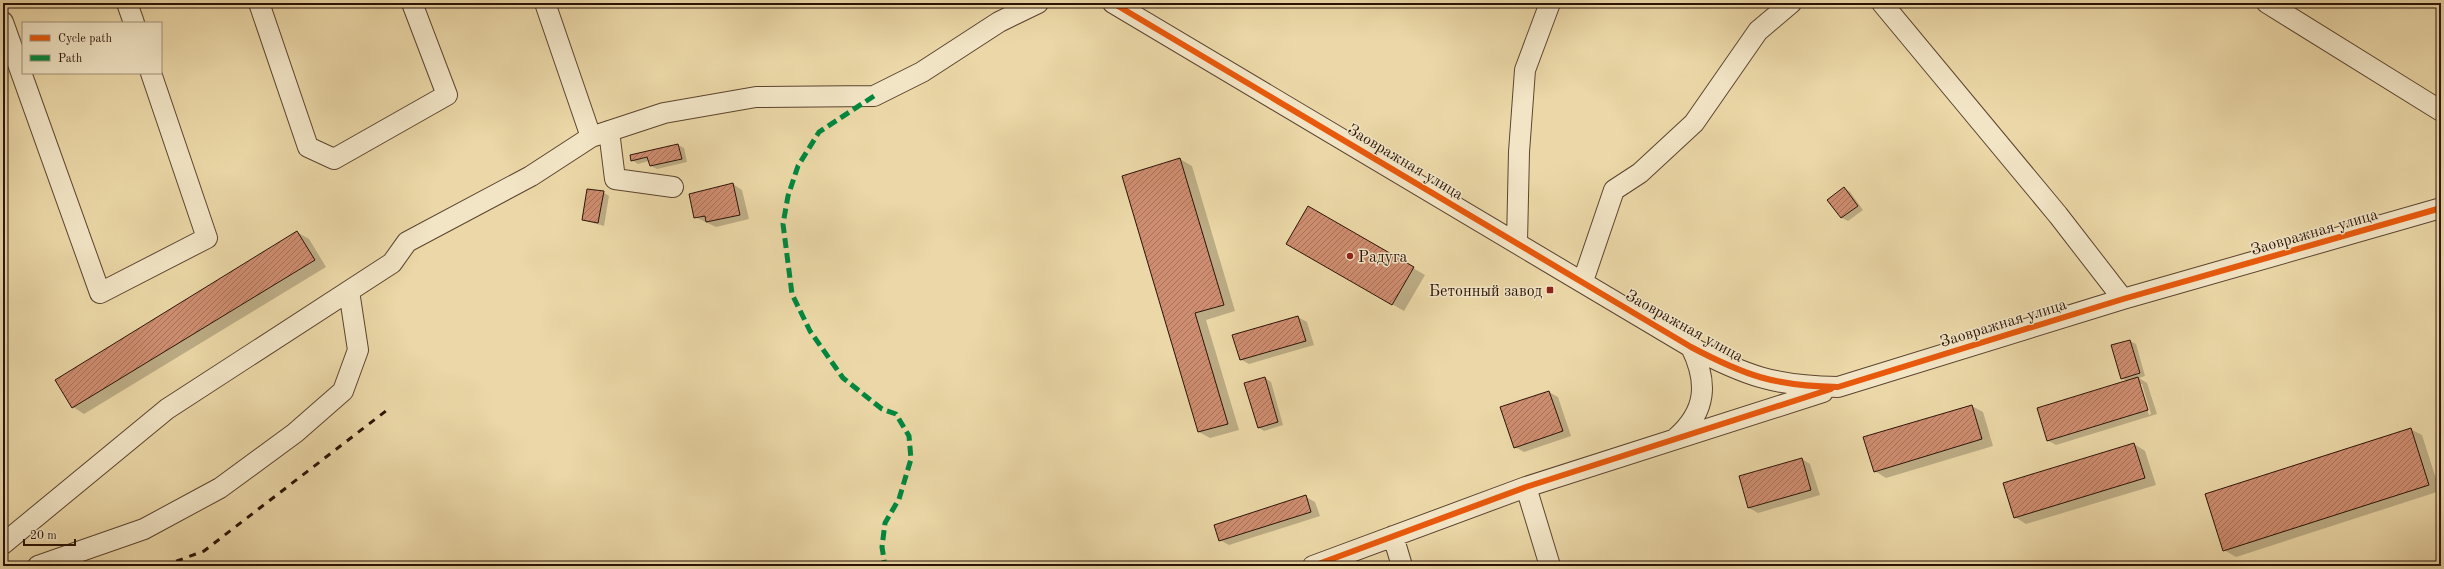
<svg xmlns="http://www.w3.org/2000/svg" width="2444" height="569" font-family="'Old Standard TT',serif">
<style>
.shadow{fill:#0003;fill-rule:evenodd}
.building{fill:url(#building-hatch);stroke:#2b1306}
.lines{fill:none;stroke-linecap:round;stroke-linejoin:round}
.minor-casing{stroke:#5b442e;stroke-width:22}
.minor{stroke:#f2e5c6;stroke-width:20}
.rail{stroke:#2b1306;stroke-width:3;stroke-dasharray:7 7;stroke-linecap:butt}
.quiet{stroke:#00873e;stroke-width:5;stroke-dasharray:10 5;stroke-linecap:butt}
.cycleway-casing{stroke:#f2e5c6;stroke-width:8}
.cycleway{stroke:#e8590c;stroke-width:6}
.poi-dot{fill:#8f2418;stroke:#f2e5c6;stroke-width:1.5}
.labels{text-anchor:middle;stroke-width:3;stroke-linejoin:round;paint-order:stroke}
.street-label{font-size:16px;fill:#2b1306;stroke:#f2e5c6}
.poi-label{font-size:16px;fill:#2b1306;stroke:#f2e5c6;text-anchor:start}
</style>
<defs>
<pattern id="building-hatch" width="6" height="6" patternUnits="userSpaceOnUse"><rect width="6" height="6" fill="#ce8d70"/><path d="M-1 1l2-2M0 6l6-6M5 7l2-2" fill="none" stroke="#a7725a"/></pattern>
</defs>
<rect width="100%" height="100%" fill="#ebd7a7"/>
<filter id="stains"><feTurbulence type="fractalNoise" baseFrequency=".005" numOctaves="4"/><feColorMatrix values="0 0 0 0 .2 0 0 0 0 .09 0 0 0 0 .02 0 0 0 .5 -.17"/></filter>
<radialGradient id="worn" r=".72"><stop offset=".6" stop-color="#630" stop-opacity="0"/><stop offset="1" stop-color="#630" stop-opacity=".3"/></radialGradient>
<!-- shadow -->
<path class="shadow" d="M678,145L684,148L687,162L657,169L651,166L649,161L638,164L632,160Z
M1180,159L1192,166L1235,311L1206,320L1239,430L1210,438L1199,432Z
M733,184L742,190L749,219L716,227L695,217Z
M1844,188L1850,192L1863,210L1848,221L1842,218L1829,200Z
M603,192L609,196L604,226L583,220Z
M1308,207L1425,275L1404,311L1287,244Z
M297,232L309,239L326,267L84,414L73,407Z
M1298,317L1307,322L1314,345L1249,364L1240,359L1234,335Z
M2130,341L2136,344L2145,376L2139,378L2147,383L2157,414L2056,445L2047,440L2127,381L2122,378ZM2139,384H2142L2151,414L2149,415Z
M1265,378L1271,382L1283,425L1264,431L1258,427Z
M1549,392L1558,397L1571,436L1524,452L1515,447Z
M1972,406L1983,412L1993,446L1886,478L1875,471Z
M2410,429L2422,435L2440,491L2236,557L2224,550Z
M2134,444L2145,451L2156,485L2026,524L2015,517Z
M1802,459L1810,464L1820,495L1758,513L1749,508L1740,477Z
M1306,497L1315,502L1320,516L1229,545L1220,540Z"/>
<!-- building -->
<path class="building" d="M678,144L682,159L650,166L647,157L631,161L630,155Z
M1180,158L1224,305L1195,313L1228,424L1198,432L1122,176Z
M733,183L740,215L706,222L705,216L694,218L689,194Z
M1844,187L1858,206L1841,218L1827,200Z
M587,189L604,191L598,223L582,220Z
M1308,206L1414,267L1392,305L1286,244Z
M297,231L315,260L72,408L55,380Z
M1298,316L1306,341L1240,360L1232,335Z
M2130,340L2140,373L2121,379L2111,345Z
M1265,377L1278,422L1258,428L1244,383Z
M2138,377L2148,410L2047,441L2037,408Z
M1549,391L1563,431L1514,448L1500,407Z
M1972,405L1982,439L1874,472L1863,437Z
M2411,428L2429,485L2223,551L2205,494Z
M2134,443L2145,478L2014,518L2003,483Z
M1802,458L1811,490L1748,508L1739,476Z
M1306,495L1311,512L1219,541L1214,525Z"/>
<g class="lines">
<defs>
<path id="minor" d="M127,3L134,23
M259,3L308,147L334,159L447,95L412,3
M545,3L591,137
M1113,3L1691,347C1746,376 1775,386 1838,387L2123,299L2441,208
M1882,3L2058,215L2123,299
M2267,3L2441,111
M3,22L100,293L207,238L151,73
M609,131L615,179L673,187
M1517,242L1519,152L1525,70L1550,3
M1583,281L1614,190L1640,173L1694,123L1758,31L1791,3
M1676,438C1707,411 1708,382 1691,347
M1526,487L1550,566
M1393,536L1402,566
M3,544L167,409L392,263L407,242L531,176L591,137L664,113L756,97L874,96L922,72L999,22L1038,3
M38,566L144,529L220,488L295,433L343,391L358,350L349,291
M1313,566L1526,487L1823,392"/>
</defs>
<!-- minor casing -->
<use href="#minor" class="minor-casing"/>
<!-- minor -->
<use href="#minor" class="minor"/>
<!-- rail -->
<path class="rail" d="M163,566L204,551L391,407"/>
<!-- quiet -->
<path class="quiet" d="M874,96L819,132L798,166L788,196L783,224L792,294L810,331L843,378L882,409L896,414L909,436L911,459L899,499L885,523L882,547L885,566"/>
<defs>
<path id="cycleway" d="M1113,3L1691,347C1746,376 1775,386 1838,387L2123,299L2441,208
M1313,566L1526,487L1831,389"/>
</defs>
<!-- cycleway casing -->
<use href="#cycleway" class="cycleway-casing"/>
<!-- cycleway -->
<use href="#cycleway" class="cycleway"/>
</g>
<!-- markers -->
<g class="poi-dot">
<circle cx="1350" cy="256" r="4"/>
<rect x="1546" y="286" width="8" height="8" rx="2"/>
</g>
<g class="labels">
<!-- street labels -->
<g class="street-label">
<text transform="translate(1406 161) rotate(31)" y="6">Заовражная улица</text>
<text transform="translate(2314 231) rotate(-16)" y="6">Заовражная улица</text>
<text transform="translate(2003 322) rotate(-17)" y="6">Заовражная улица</text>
<text transform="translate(1685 325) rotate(29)" y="6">Заовражная улица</text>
</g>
<!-- poi labels -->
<g class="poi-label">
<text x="1358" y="262">Радуга</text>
<text x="1542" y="296" text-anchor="end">Бетонный завод</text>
</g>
</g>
<!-- margin -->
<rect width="2444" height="569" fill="none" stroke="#ebd7a7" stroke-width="16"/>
<rect x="4" y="4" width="2436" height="561" fill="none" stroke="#2b1306" stroke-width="2"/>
<rect x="8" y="8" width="2428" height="553" fill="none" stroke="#2b1306"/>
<!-- legend -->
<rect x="22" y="22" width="140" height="52" fill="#f2e5c6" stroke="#a29179"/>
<rect x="30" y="35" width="20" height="6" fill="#e8590c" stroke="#a29179"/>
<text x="58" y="42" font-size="12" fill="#2b1306">Cycle path</text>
<rect x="30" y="55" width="20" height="6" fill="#00873e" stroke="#a29179"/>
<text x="58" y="62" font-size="12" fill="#2b1306">Path</text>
<!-- scale -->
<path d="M24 539v6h51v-6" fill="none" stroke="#2b1306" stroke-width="2"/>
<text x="30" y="539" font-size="12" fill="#2b1306" stroke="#f2e5c6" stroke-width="3" paint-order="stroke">20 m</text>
<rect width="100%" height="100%" filter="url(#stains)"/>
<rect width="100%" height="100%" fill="url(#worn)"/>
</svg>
